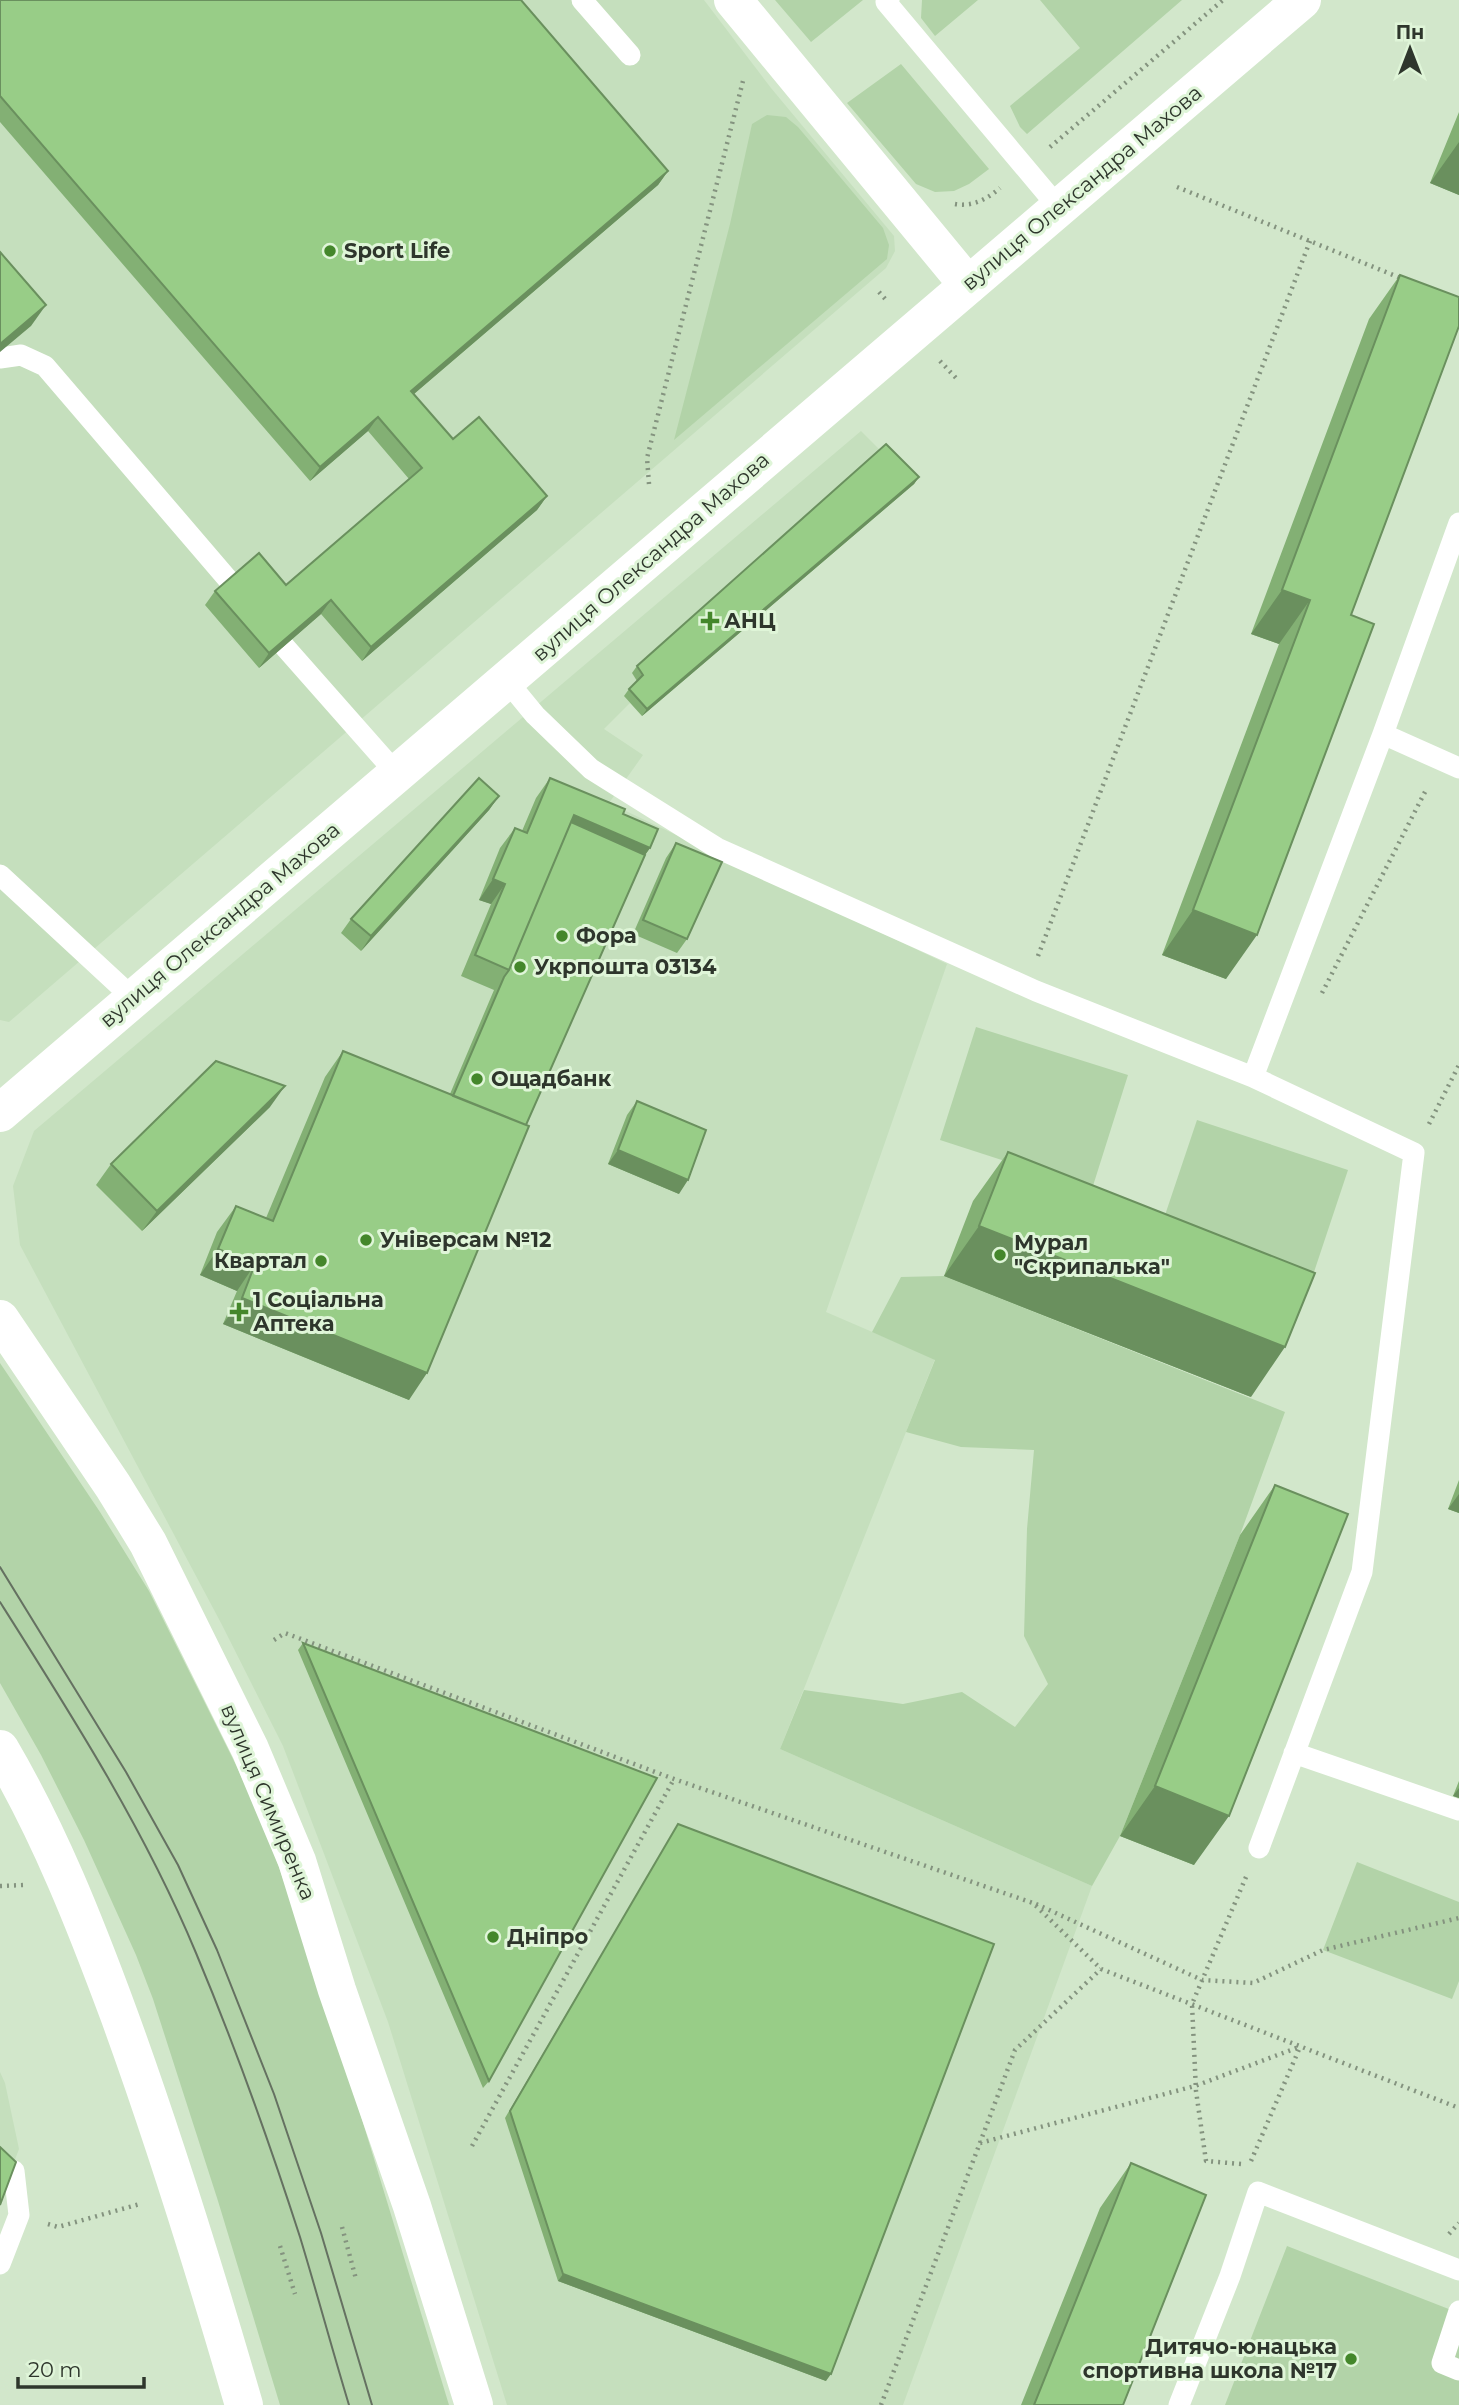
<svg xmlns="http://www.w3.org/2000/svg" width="1459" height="2405" font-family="Montserrat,sans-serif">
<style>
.built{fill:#c5dfbd}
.green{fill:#b2d3a8}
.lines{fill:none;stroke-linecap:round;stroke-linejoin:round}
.path{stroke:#84937f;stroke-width:4.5;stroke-dasharray:2 5;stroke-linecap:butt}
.service{stroke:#fff;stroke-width:21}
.minor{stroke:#fff;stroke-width:38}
.tertiary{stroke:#fff;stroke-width:38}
.tram{stroke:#657161;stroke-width:2}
.wall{fill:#83b074}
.shaded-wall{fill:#6a905e}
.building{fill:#98cd87;stroke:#6a905e;stroke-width:2}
.poi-dot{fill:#44872b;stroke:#dff5d8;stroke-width:2.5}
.labels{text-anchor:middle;stroke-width:6;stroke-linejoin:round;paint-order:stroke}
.street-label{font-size:21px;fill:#2e362c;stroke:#dff5d8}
.poi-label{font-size:21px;font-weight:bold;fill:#2e362c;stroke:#dff5d8;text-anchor:start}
</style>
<rect width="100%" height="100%" fill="#d2e7cb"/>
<!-- built -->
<path class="built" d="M0,0H704L771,88L894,236L895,251L886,268L9,1022L0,1020Z
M861,431L914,484L642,716L630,703L604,729L643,755L609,803L947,964L826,1312L935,1359L780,1749L1092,1886L903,2405H507L388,2022L283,1746L221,1623L20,1245L13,1186L34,1131Z
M0,2072L5,2083L19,2149L0,2199Z"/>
<!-- green -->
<path class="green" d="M775,0H863L811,42Z
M922,0H978L935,36L921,18Z
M1040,0H1182L1027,134L1020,127L1010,106L1080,48Z
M901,64L989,169L969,184L954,191L935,192L916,184L847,103Z
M767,115L786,117L798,127L883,228L889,245L887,259L674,440L730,224L752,124Z
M976,1027L1128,1075L1092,1189L940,1140Z
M1197,1120L1348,1170L1313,1275L1162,1224Z
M944,1276L1285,1412L1240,1535L1120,1836L1092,1886L780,1749L804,1690L903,1704L962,1692L1015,1727L1048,1684L1024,1636L1027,1529L1034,1450L961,1447L906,1432L935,1360L872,1332L901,1277Z
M0,1363L100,1512L149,1591L237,1767L269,1839L325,1998L449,2405H280L218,2201L153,1999L136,1955L84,1840L41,1755L0,1683Z
M1357,1862L1459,1902V1981L1452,1999L1323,1950Z
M1287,2246L1459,2313V2405H1225Z"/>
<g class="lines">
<!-- path -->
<path class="path" d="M1050,147L1223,0
M1177,187L1403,279
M955,204C973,207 987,199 1000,188
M879,292L888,302
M940,361L956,378
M649,484L647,458L744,77
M1038,956L1310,241
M1322,993L1427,788
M1429,1124L1459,1065
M274,1640L285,1633L674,1779L1033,1903L1101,1969L1459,2108
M0,1886L24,1885
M1036,1904L1202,1980L1253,1983L1323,1950L1459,1918
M980,2143L1195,2086L1299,2047
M472,2146L674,1779
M1251,2161L1300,2047
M1241,2164L1206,2161L1196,2091L1192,2004L1246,1877
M48,2224L58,2227L140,2204
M342,2227L356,2279
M1449,2234L1459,2223
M280,2246L295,2294
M881,2405L1015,2050L1101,1969"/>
<!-- service -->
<path class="service" d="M582,0L630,55
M889,0L886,2L1059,208
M0,358L21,355L45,366L231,583
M284,646L397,774
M507,681L535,715L591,769L717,848L1036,991L1253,1077L1414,1153L1362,1572L1259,1848
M1383,734L1459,768
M0,875L133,998
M1253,1077L1383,734L1459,523
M1294,1753L1459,1810
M0,2264L19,2215L14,2171
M1459,2311L1442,2363L1459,2370
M1179,2405L1230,2276L1258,2192L1459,2270"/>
<!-- minor -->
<path class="minor" d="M733,0L968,285"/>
<!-- tertiary -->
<path class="tertiary" d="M0,1113L1302,0
M0,1319L113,1486L148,1543L250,1749L297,1861L337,1990L412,2206L474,2405
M0,1749C50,1834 85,1923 119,2015C166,2144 206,2274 244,2405"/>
<!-- tram -->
<path class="tram" d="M0,1567L126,1772L178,1865L217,1950L274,2094L321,2233L372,2405
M0,1602C71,1714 145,1830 196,1953C235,2046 269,2141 300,2237C317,2293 332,2349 349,2405"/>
</g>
<!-- wall -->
<path class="wall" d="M0,0L668,171L658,185L414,394L453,439L547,496L537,510L362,661L321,614L259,668L205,605L215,591L286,585L409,479L368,431L310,481L0,122Z
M1459,112V195L1430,183Z
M1400,275L1351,615L1226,979L1162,955L1279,644L1251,634L1369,319Z
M919,477L914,484L642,716L624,696L629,689L637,681L632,673L637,666Z
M550,778L623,814L650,848L645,855L526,1125L409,1400L223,1324L237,1291L200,1275L217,1232L236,1206L266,1218L325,1077L343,1051L450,1094L494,990L461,976L491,904L479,900L500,848L515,828L522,831L536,798Z
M499,796L489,810L361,951L341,933L351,919Z
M676,843L687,939L677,953L633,934L666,858Z
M637,1101L679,1194L608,1164L627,1115Z
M270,1107L142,1231L96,1185L111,1164Z
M1008,1152L1251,1397L944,1276L973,1201Z
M1459,1480V1513L1448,1509Z
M1275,1485L1194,1865L1120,1836L1240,1535Z
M303,1643L489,2081L483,2088L298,1650Z
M1459,1781V1798L1453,1796Z
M678,1824L826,2381L558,2281L505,2118Z
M1131,2163L1123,2405H1021L1100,2208Z"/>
<!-- shaded-wall -->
<path class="shaded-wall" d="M1459,142V195L1430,183Z
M668,171L658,185L401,405L411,391Z
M46,305L31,326L0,352V344Z
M378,417L368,431L310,481L320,467Z
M919,477L914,484L642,716L647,709Z
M547,496L537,510L362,661L371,647Z
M1282,590L1310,600L1279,644L1251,634Z
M331,600L321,614L259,668L269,653Z
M499,796L489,810L361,951L371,936Z
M574,815L650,848L635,869L563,837Z
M493,879L505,884L491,904L479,900Z
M1193,910L1257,935L1226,979L1162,955Z
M285,1086L270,1107L142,1231L157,1211Z
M618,1150L688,1180L679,1194L608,1164Z
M979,1226L1285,1347L1251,1397L944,1276Z
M218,1249L255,1264L237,1291L200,1275Z
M242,1298L427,1373L409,1400L223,1324Z
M1459,1494V1513L1448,1509Z
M1155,1786L1229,1816L1194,1865L1120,1836Z
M1459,1788V1798L1453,1796Z
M563,2274L831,2374L826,2381L558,2281Z"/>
<!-- building -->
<path class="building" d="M0,0H521L668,171L411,391L453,439L479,417L547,496L371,647L331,600L269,653L215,591L259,553L286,585L422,468L378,417L320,467L0,96Z
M0,252L46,305L0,344Z
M1400,275L1459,297V326L1351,615L1374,624L1257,935L1193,910L1310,600L1282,590Z
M886,444L919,477L647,709L629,689L643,675L637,666Z
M479,778L499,796L371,936L351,919Z
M550,778L625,809L623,814L658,829L650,848L574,815L509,970L475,955L505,884L493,879L515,828L527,833Z
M571,822L645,855L526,1125L453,1096L504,977L509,970Z
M676,843L722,862L687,939L643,920Z
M343,1051L529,1126L427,1373L242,1298L255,1264L218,1249L236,1206L273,1221Z
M216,1061L285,1086L157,1211L111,1164Z
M637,1101L706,1130L688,1180L618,1150Z
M1008,1152L1315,1273L1285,1347L979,1226Z
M1275,1485L1348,1514L1229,1816L1155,1786Z
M303,1643L657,1778L489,2081Z
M678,1824L994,1944L831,2374L563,2274L510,2111Z
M0,2147L16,2162L0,2205Z
M1131,2163L1206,2195L1123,2405H1034Z"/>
<!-- markers -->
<g class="poi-dot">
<circle cx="330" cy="251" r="7"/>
<path d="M706.5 610.5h7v7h7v7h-7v7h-7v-7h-7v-7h7z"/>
<circle cx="562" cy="936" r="7"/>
<circle cx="520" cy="967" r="7"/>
<circle cx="477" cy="1079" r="7"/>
<circle cx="366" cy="1240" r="7"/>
<circle cx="1000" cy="1255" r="7"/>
<circle cx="321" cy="1261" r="7"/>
<path d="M235.5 1301.5h7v7h7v7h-7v7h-7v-7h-7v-7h7z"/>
<circle cx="493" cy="1937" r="7"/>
<circle cx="1351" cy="2359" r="7"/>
</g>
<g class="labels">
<!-- street labels -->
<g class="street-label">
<text transform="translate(1082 188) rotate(-40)" y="7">вулиця Олександра Махова</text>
<text transform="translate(651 557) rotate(-41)" y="7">вулиця Олександра Махова</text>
<text transform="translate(220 925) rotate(-40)" y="7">вулиця Олександра Махова</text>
<text transform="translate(268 1802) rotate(67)" y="7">вулиця Симиренка</text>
</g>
<!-- poi labels -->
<g class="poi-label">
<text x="344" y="258">Sport Life</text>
<text x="724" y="628">АНЦ</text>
<text x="576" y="943">Фора</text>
<text x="534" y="974">Укрпошта 03134</text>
<text x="491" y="1086">Ощадбанк</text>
<text x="380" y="1247">Універсам №12</text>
<text x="1014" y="1250">Мурал<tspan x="1014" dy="24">"Скрипалька"</tspan></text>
<text x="307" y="1268" text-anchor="end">Квартал</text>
<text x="253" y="1307">1 Соціальна<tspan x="253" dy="24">Аптека</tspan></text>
<text x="507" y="1944">Дніпро</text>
<text x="1337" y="2354" text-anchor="end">Дитячо-юнацька<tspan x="1337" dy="24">спортивна школа №17</tspan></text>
</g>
</g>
<!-- north arrow -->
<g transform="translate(1410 49)" stroke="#dff5d8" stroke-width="5" paint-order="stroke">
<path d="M0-5L12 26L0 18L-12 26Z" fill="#2e362c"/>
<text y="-10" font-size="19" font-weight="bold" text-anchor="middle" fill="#2e362c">Пн</text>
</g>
<!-- scale -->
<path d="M18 2377v10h126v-10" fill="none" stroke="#2e362c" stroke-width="3.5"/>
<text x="28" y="2377" font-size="21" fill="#2e362c" stroke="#dff5d8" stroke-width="5" paint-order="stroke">20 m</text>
</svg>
